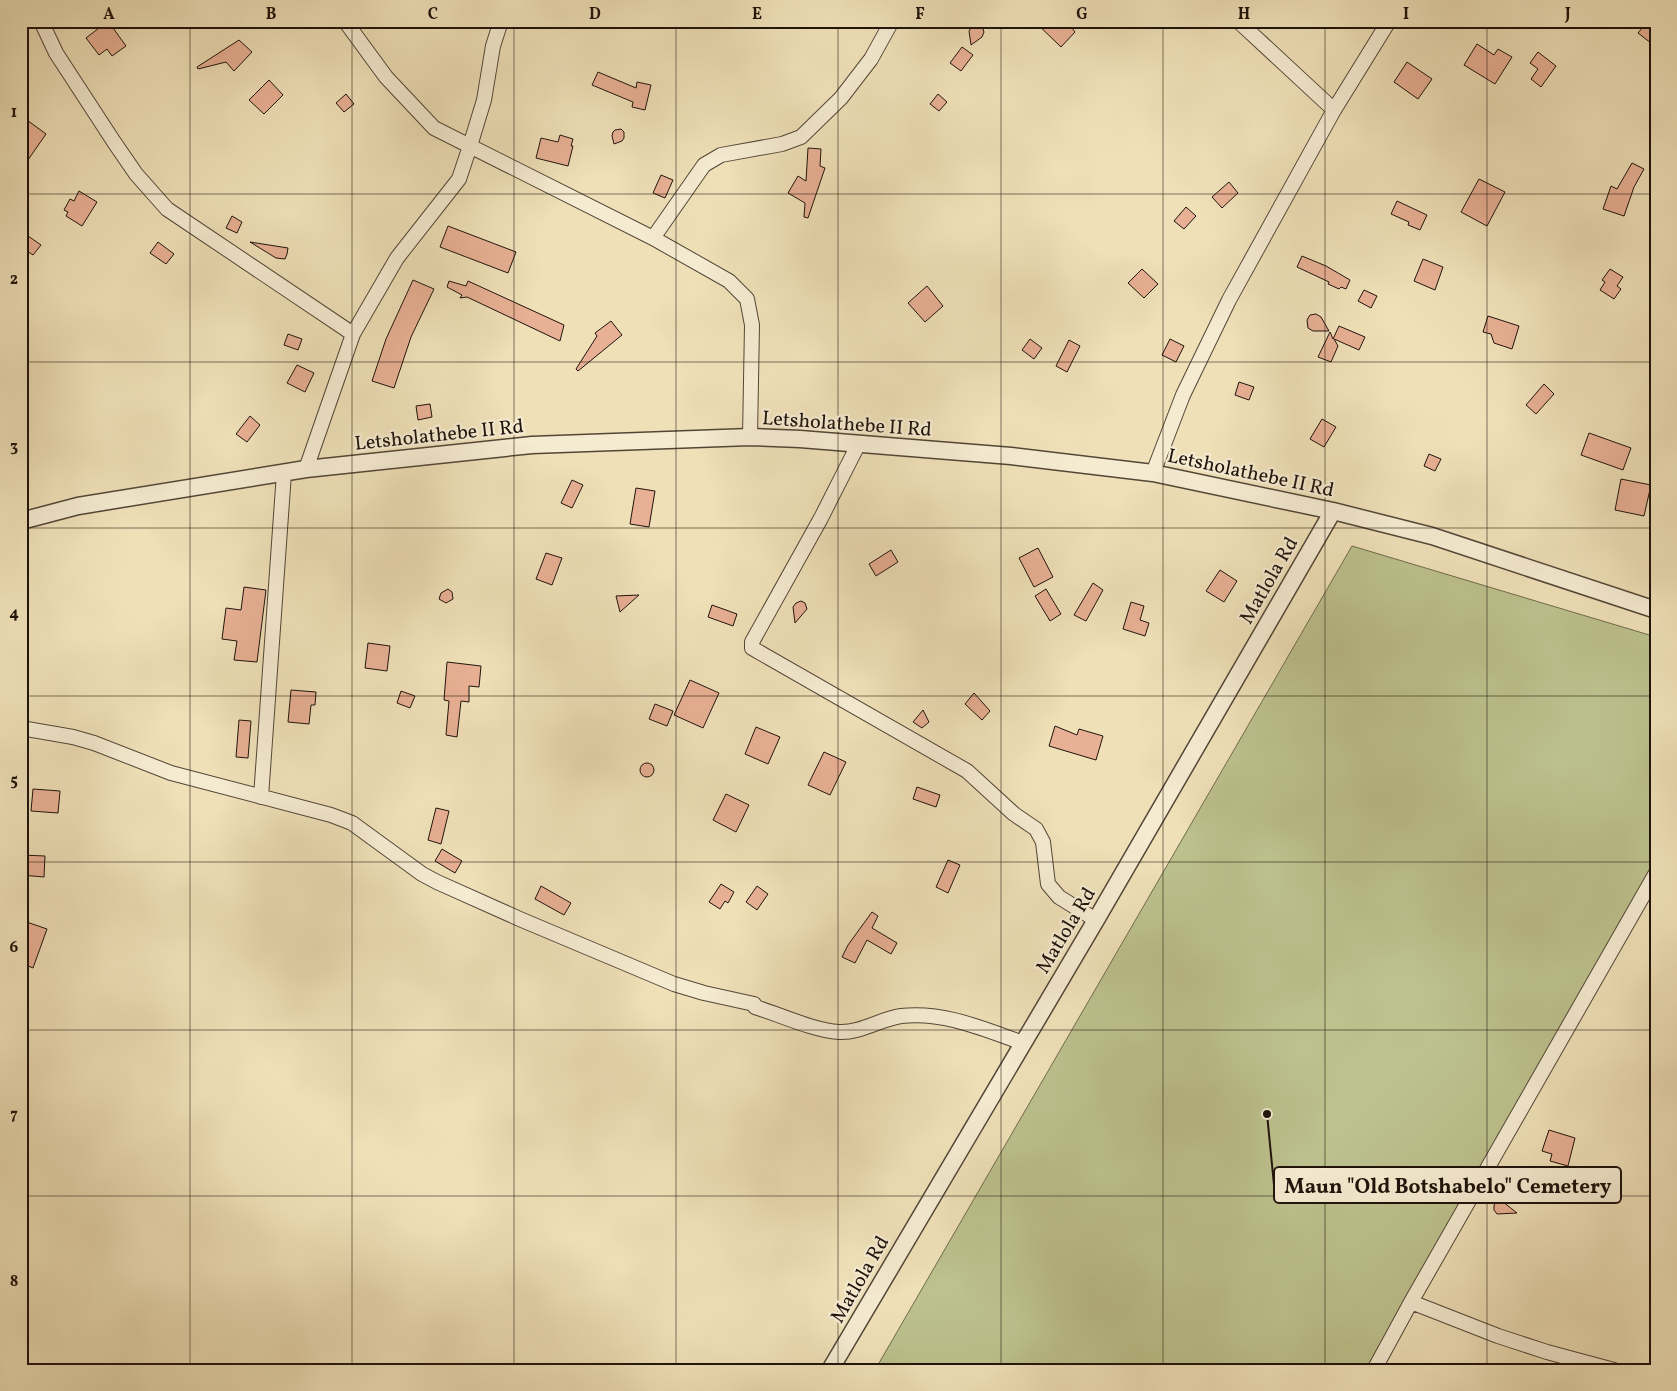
<svg xmlns="http://www.w3.org/2000/svg" width="1677" height="1391" font-family="Vollkorn,serif">
<style>
.green{fill:#bcc18d;stroke:#6e6a4c}
.building{fill:#e8b094;stroke:#1f130c}
.lines{fill:none;stroke-linecap:round;stroke-linejoin:round}
.minor-casing{stroke:#534637;stroke-width:16}
.tertiary-casing{stroke:#534637;stroke-width:19}
.minor{stroke:#f5ebd1;stroke-width:14}
.tertiary{stroke:#f5ebd1;stroke-width:16}
.grid{fill:none;stroke:#1f130c;stroke-width:1;stroke-opacity:0.55}
.labels{text-anchor:middle;stroke-width:4.5;stroke-linejoin:round;paint-order:stroke}
.street-label{font-size:20px;fill:#1f130c;stroke:#f5ebd1}
.leader{fill:none;stroke:#1f130c;stroke-width:2}
.callout-dot{fill:#1f130c;stroke:#f5ebd1;stroke-width:2}
.callout{fill:#f5ebd1;stroke:#1f130c;stroke-width:2}
.callout-label{font-size:21px;text-anchor:middle;font-weight:bold;fill:#1f130c}
.neatline{fill:none;stroke:#1f130c;stroke-width:2}
.grid-label{font-size:16px;text-anchor:middle;font-weight:bold;fill:#1f130c}
</style>
<rect width="100%" height="100%" fill="#efe0b8"/>
<filter id="stains"><feTurbulence type="fractalNoise" baseFrequency=".004" numOctaves="4"/><feColorMatrix values="0 0 0 0 .2 0 0 0 0 .09 0 0 0 0 .02 0 0 0 .5 -.17"/></filter>
<radialGradient id="worn" r=".72"><stop offset=".6" stop-color="#630" stop-opacity="0"/><stop offset="1" stop-color="#630" stop-opacity=".3"/></radialGradient>
<!-- green -->
<path class="green" d="M1352,546L1656,637V858L1368,1370H875Z"/>
<!-- building -->
<path class="building" d="M108,21L126,46L112,56L107,49L99,55L86,38Z
M1034,21H1078L1072,28L1075,32L1061,47Z
M1646,23L1656,31V47L1638,33Z
M973,25L982,26L984,32L982,37L971,45L969,31Z
M239,40L252,52L234,71L226,62L198,69L197,67Z
M1477,44L1494,55L1498,49L1512,57L1495,84L1464,65Z
M962,47L973,55L961,71L950,63Z
M1538,52L1556,66L1541,87L1531,79L1538,69L1530,63Z
M1407,62L1432,79L1418,99L1394,82Z
M598,72L636,88L637,82L651,85L645,110L632,107L633,102L592,85Z
M269,80L283,95L264,114L249,100Z
M346,94L354,104L344,112L336,103Z
M938,94L947,102L939,111L930,104Z
M27,120L46,134L21,170V128Z
M621,129L624,132V138L622,141L614,144L612,136L613,132L615,130Z
M560,135L573,139L571,146H573L568,166L536,158L541,138L558,142Z
M808,148L821,149L820,166L825,168L808,218L804,217L805,203L788,193L798,176L806,181Z
M1632,163L1644,169L1634,187L1624,216L1603,209L1611,186L1617,189Z
M661,175L673,180L665,198L653,193Z
M1479,179L1505,192L1487,226L1461,212Z
M1229,182L1238,193L1222,208L1212,197Z
M79,191L97,202L82,226L66,216L68,212L64,210L70,199L74,201Z
M1397,201L1427,215L1420,230L1408,225L1409,222L1391,214Z
M1186,207L1196,216L1184,229L1174,221Z
M232,216L242,222L237,233L226,228Z
M448,226L516,252L508,273L440,247Z
M21,231L41,245L33,255L21,247Z
M158,242L174,254L166,264L150,253Z
M250,242L288,248L287,254L285,259L276,258Z
M1302,256L1326,266L1350,280L1346,289L1341,287L1339,289L1328,284L1329,282L1297,267Z
M1423,259L1443,267L1435,290L1414,281Z
M1142,269L1158,284L1144,298L1128,283Z
M1610,269L1623,277L1617,286L1621,289L1614,299L1600,290L1605,282L1602,280Z
M413,280L434,289L411,337L394,388L372,381L386,339Z
M449,281L466,286L468,281L564,325L560,341L467,297L460,298L462,295L447,287Z
M927,286L943,306L925,322L908,303Z
M1364,290L1377,296L1371,308L1358,301Z
M1316,314L1321,317L1329,331H1313L1308,328L1307,320L1310,315Z
M1488,316L1519,326L1512,349L1494,343L1491,334L1483,332Z
M611,321L622,335L578,371L576,369L597,336L595,333Z
M1339,326L1365,337L1359,350L1334,339L1338,346L1331,362L1318,357L1330,332L1333,339Z
M288,334L302,339L298,350L284,345Z
M1030,339L1042,348L1034,359L1022,350Z
M1170,339L1184,346L1176,362L1162,355Z
M1069,340L1080,346L1067,372L1056,366Z
M297,365L314,373L305,392L287,383Z
M1239,382L1254,387L1249,400L1235,395Z
M1544,384L1554,394L1536,414L1526,405Z
M430,404L432,417L418,420L416,406Z
M250,416L260,425L247,442L236,434Z
M1322,419L1336,427L1324,447L1310,439Z
M1589,433L1631,448L1623,470L1581,455Z
M1429,454L1441,459L1435,471L1424,466Z
M1621,479L1651,485L1644,516L1615,510Z
M572,480L583,485L572,508L561,503Z
M636,488L655,491L649,527L630,524Z
M1038,548L1053,577L1034,587L1019,558Z
M891,550L898,562L876,576L869,564Z
M546,553L562,558L552,585L536,579Z
M1220,570L1237,581L1224,602L1206,591Z
M1093,583L1103,590L1086,621L1074,615Z
M244,587L266,590L257,662L234,660L237,641L222,639L226,608L241,610Z
M448,589L452,592L453,599L446,603L439,599L441,593Z
M1046,589L1061,614L1050,621L1035,596Z
M639,595L620,612L616,596Z
M801,601L805,603L807,609L795,623L793,607L796,603Z
M1131,602L1144,606L1140,620L1149,623L1145,636L1123,629Z
M712,605L737,614L733,626L708,617Z
M368,643L390,646L387,671L365,668Z
M447,662L481,666L479,687L469,686V702L461,701L457,737L446,735L449,701L444,700Z
M690,680L719,693L703,728L674,715Z
M291,690L316,692L315,705H311L309,724L288,722Z
M401,691L415,696L410,708L397,703Z
M974,693L990,711L982,720L965,704Z
M655,704L673,711L667,726L649,719Z
M923,710L929,722L922,728L913,722Z
M239,720L251,721L248,758L236,757Z
M1055,726L1077,735L1079,729L1103,736L1096,760L1049,746Z
M756,727L780,737L768,764L745,754Z
M824,752L846,762L830,795L808,785Z
M640 770a7 7 0 1 1 14 0a7 7 0 1 1-14 0Z
M917,787L940,795L936,807L913,799Z
M33,789L60,791L58,813L31,811Z
M726,794L749,805L736,832L713,820Z
M436,808L449,811L441,844L428,840Z
M442,849L462,861L455,873L435,861Z
M21,855L45,856L44,877L21,875Z
M948,860L960,865L948,893L936,887Z
M721,884L734,892L728,903L725,901L720,909L709,902Z
M541,886L571,903L564,915L535,899Z
M757,886L768,894L757,910L746,902Z
M872,912L878,916L872,928L897,943L891,954L867,940L855,963L842,957L848,945Z
M21,920L47,929L33,968L21,963Z
M1549,1130L1575,1138L1568,1166L1550,1161L1552,1154L1542,1151Z
M1502,1201L1517,1213L1497,1214L1494,1210V1205L1498,1201Z"/>
<g class="lines">
<defs>
<path id="minor" d="M41,21L56,53L114,142L136,174L167,209L353,334
M345,21L386,77L434,128L653,238L729,281L747,299L752,325L750,437
M1238,21L1334,110
M653,238L704,165L721,155L782,144L801,137L841,98L871,59L892,21
M859,443L821,518L752,642V648L967,771L1014,814L1036,829L1043,842L1048,884L1059,897L1096,920
M306,469L353,334L397,258L459,179L470,146L484,100L493,46L501,21
M1153,473L1183,395L1229,300L1334,110L1389,21
M21,728L73,737L94,743L171,773L331,815L352,823L422,874L437,882L522,920L674,984L704,993L754,1004L755,1007C781,1015 812,1030 839,1032C861,1033 880,1019 901,1016C943,1011 984,1029 1023,1043
M261,797L284,473
M1411,1302L1498,1336L1547,1352L1614,1370
M1374,1370L1411,1302L1656,873"/>
<path id="tertiary" d="M21,521L78,506L306,469L532,445L750,437L800,439L1011,456L1153,473L1333,511L1432,536L1656,610
M830,1370L1096,920L1333,511"/>
</defs>
<!-- minor casing -->
<use href="#minor" class="minor-casing"/>
<!-- tertiary casing -->
<use href="#tertiary" class="tertiary-casing"/>
<!-- minor -->
<use href="#minor" class="minor"/>
<!-- tertiary -->
<use href="#tertiary" class="tertiary"/>
</g>
<!-- grid -->
<path class="grid" d="M190,21V1370M352,21V1370M514,21V1370M676,21V1370M838,21V1370M1001,21V1370M1163,21V1370M1325,21V1370M1487,21V1370M21,194H1656M21,362H1656M21,528H1656M21,696H1656M21,862H1656M21,1030H1656M21,1196H1656"/>
<g class="labels">
<!-- street labels -->
<g class="street-label">
<text transform="translate(847 423) rotate(4)" y="7">Letsholathebe II Rd</text>
<text transform="translate(439 434) rotate(-6)" y="7">Letsholathebe II Rd</text>
<text transform="translate(1251 472) rotate(12)" y="7">Letsholathebe II Rd</text>
<text transform="translate(1268 580) rotate(-60)" y="7">Matlola Rd</text>
<text transform="translate(1065 930) rotate(-59)" y="7">Matlola Rd</text>
<text transform="translate(859 1279) rotate(-60)" y="7">Matlola Rd</text>
</g>
</g>
<!-- callouts -->
<path class="leader" d="M1267 1114L1274 1185"/>
<circle class="callout-dot" cx="1267" cy="1114" r="5"/>
<rect class="callout" x="1274" y="1167" width="347" height="36" rx="5"/>
<g class="callout-label">
<text x="1448" y="1193">Maun "Old Botshabelo" Cemetery</text>
</g>
<!-- margin -->
<rect width="1677" height="1391" fill="none" stroke="#efe0b8" stroke-width="55"/>
<rect x="28" y="28" width="1622" height="1336" class="neatline"/>
<g class="grid-label">
<text x="109" y="19">A</text>
<text x="271" y="19">B</text>
<text x="433" y="19">C</text>
<text x="595" y="19">D</text>
<text x="757" y="19">E</text>
<text x="920" y="19">F</text>
<text x="1082" y="19">G</text>
<text x="1244" y="19">H</text>
<text x="1406" y="19">I</text>
<text x="1568" y="19">J</text>
<text x="14" y="117">1</text>
<text x="14" y="284">2</text>
<text x="14" y="451">3</text>
<text x="14" y="618">4</text>
<text x="14" y="785">5</text>
<text x="14" y="952">6</text>
<text x="14" y="1119">7</text>
<text x="14" y="1286">8</text>
</g>
<rect width="100%" height="100%" filter="url(#stains)"/>
<rect width="100%" height="100%" fill="url(#worn)"/>
</svg>
